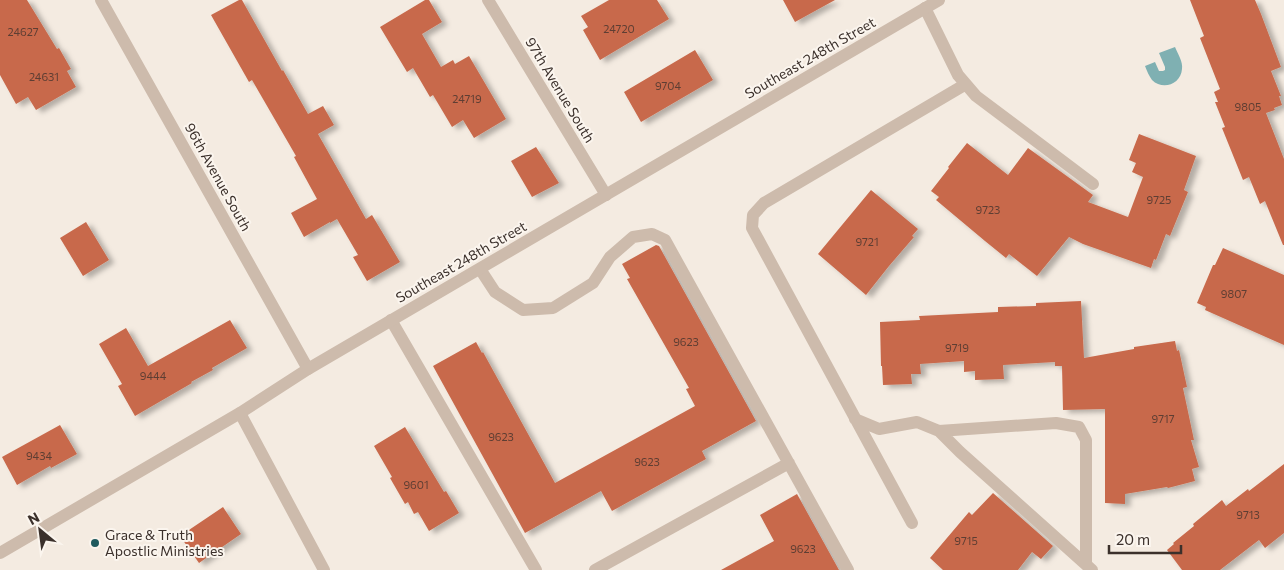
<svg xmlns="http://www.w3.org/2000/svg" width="1284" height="570" font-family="Commissioner,sans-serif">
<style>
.water{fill:#7fb0b2}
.building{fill:#c8694b;filter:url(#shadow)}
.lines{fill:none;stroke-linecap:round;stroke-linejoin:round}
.service{stroke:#cdbbac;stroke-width:12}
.minor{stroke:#cdbbac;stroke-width:12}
.tertiary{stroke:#cdbbac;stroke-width:12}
.poi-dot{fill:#1f5a5e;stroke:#fbf5ee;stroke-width:2}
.labels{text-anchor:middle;stroke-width:4;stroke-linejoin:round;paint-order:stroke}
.number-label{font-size:11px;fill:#5e3e33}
.street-label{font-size:14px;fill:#3b302b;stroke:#fbf5ee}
.poi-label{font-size:14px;fill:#3b302b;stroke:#fbf5ee;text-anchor:start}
</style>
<defs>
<filter id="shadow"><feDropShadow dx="5.5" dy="3" stdDeviation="2.5" flood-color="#0004"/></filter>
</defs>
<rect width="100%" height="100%" fill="#f4ebe1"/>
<!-- water -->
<path class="water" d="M1175,47C1178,54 1183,62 1182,69C1181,84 1163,91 1152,80C1149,76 1147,71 1145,66L1155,62L1159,71H1163L1165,70V67L1159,53Z"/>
<!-- building -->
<path class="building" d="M0,0H27L57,49L59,48L71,69L67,71L76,87L36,110L28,97L16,104L0,75Z
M239,0H242L282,71L283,70L308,114L323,106L334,125L318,134L366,219L372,215L400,262L367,281L353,257L358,255L337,219L330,223V222L304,237L291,213L317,199L294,157L296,156L252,80L249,82L211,15Z
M425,0H429L442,22L422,34L441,67L453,60L455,64L469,56L506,119L474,138L463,120L452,127L433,95L430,97L413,68L407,72L380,27Z
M609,0H657L669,19L600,60L583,30L588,27L581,16Z
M783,0H835L795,22Z
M1190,0H1255L1261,14L1281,67L1271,71L1281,96H1279L1282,105L1274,108L1275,110L1266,113L1284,159V245H1283L1265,201L1260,204L1249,177L1243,180L1222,128L1225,127L1215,102H1218L1214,92L1220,89L1200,38L1204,36Z
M695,50L713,80L641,122L624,92Z
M1139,134L1196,156L1184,190L1188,192L1170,236L1166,234L1156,260L1154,259L1151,268L1083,244L1069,237L1037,276L1009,254L1006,258L985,241L936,200L939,197L931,191L949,168L948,167L967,143L1008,175L1028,148L1093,195L1088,202L1128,217L1143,177L1132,172L1136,163L1129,160Z
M536,147L559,183L532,197L511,161Z
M871,190L918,229L912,236L914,237L889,266L866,295L818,254Z
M86,222L109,260L83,276L60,238Z
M656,245L659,246L756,421L702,451L706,459L612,511L601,491L525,533L433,366L476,342L482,353L483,352L555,483L695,406L686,389L689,388L627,279L630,278L622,264Z
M1223,248L1284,275V345L1205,310L1206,307L1197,303L1213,265H1215Z
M1081,301L1084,358L1134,349V347L1175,341L1177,351L1179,350L1187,387L1183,388L1194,440H1191L1199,467L1192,469L1195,481L1168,488L1167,487L1125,494V504L1105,503V409L1063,410L1062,366H1055V362L1003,365L1004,379L975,380V371L964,372V361L920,364L921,374H911L912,384L883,385L882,366H881L880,322L920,320L919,316L998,312V307L1036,306V303Z
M230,320L247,348L212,368L213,370L191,382L192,383L135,416L118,386L122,384L99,344L126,328L148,366Z
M60,425L77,454L51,468L50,466L17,485L2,457Z
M405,427L444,492L446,491L459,513L429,531L418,512L414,514L408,502L405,504L390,478L392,477L374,446Z
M1284,464V533L1265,548L1259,540L1220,570H1182L1167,550L1174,544L1173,543L1194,526L1193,524L1222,500L1226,506L1248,489L1249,491Z
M993,493L1053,546L1041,559L1032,552L1018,570H943L930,558L969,512L972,515Z
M797,494L839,570H721L774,541L760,515Z
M223,507L241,534L199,563L180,536Z"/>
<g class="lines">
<!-- service -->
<path class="service" d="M925,8L958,75L976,96L1093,184
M480,269L495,292L523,310L553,308L593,283L610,257L633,237L652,234L665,240L848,570
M391,320L536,570
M855,419L879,429L917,422L939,431L960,452L1092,570
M939,431L1056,423L1079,427L1086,440V564
M912,523L752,228L753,215L764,203L966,84
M595,570L789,463"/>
<!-- minor -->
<path class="minor" d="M101,0L308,369
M488,0L606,195
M240,413L324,570"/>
<!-- tertiary -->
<path class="tertiary" d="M0,553L240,413L308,369L939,0"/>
</g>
<!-- markers -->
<circle class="poi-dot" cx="95" cy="543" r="5"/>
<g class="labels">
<!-- number labels -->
<g class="number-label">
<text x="619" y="33">24720</text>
<text x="23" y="36">24627</text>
<text x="44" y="81">24631</text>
<text x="668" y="90">9704</text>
<text x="467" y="103">24719</text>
<text x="1248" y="111">9805</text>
<text x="1159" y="204">9725</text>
<text x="988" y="214">9723</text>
<text x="867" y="246">9721</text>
<text x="1234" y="298">9807</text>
<text x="686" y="346">9623</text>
<text x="957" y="352">9719</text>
<text x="153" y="380">9444</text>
<text x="1163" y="423">9717</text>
<text x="501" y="441">9623</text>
<text x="39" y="460">9434</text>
<text x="647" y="466">9623</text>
<text x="416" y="489">9601</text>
<text x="1248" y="519">9713</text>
<text x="966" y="545">9715</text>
<text x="803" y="553">9623</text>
</g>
<!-- street labels -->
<g class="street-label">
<text transform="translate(810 58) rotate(-30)" y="5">Southeast 248th Street</text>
<text transform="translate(560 90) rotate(59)" y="5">97th Avenue South</text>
<text transform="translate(218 177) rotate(61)" y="5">96th Avenue South</text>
<text transform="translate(461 262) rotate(-30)" y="5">Southeast 248th Street</text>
</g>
<!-- poi labels -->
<g class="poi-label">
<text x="105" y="540">Grace &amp; Truth<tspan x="105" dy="16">Apostlic Ministries</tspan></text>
</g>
</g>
<!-- north arrow -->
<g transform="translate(40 530) rotate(331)" stroke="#fbf5ee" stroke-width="4" paint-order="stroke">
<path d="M0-4L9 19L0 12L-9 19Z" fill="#3b302b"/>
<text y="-8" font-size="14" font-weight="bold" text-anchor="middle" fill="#3b302b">N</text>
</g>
<!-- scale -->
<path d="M1109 545v8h72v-8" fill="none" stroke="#3b302b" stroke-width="2.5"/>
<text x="1116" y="545" font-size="15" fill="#3b302b" stroke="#fbf5ee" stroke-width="4" paint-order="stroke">20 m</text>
</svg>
